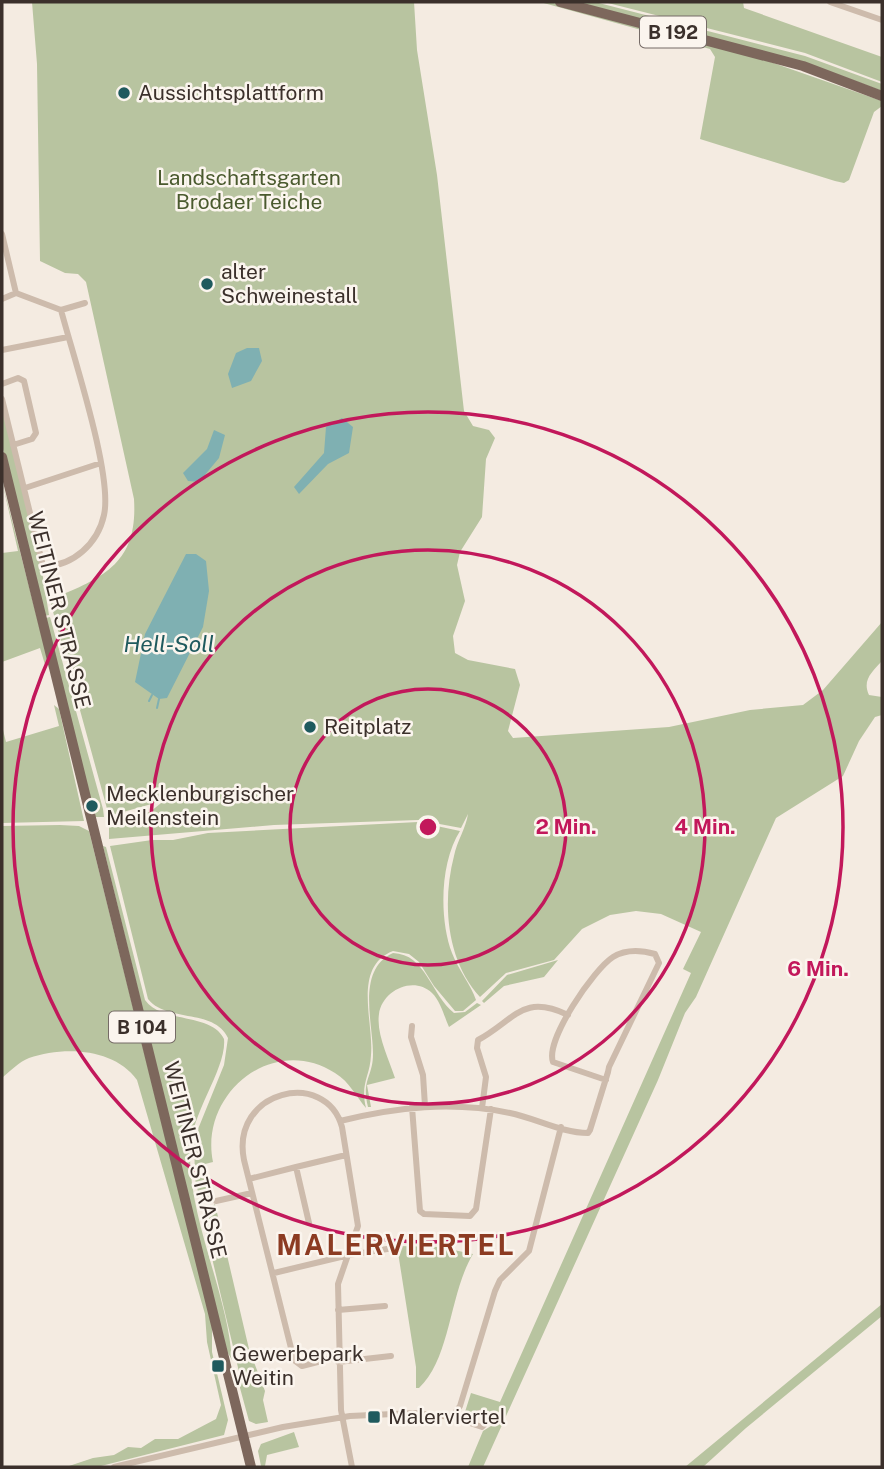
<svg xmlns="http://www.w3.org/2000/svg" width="884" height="1469" font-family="'Public Sans',sans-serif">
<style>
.green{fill:#b8c4a0}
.water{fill:#7fb0b2}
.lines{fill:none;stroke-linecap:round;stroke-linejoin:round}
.stream{stroke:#7fb0b2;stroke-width:2}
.minor{stroke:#cdbbac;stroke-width:6}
.primary{stroke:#7d675c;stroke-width:10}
.ring{fill:none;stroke:#c2185b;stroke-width:3.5}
.poi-dot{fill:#1f5a5e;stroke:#fbf5ee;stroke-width:2.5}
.labels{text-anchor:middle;stroke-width:5;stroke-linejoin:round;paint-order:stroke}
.shield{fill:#fbf5ee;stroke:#756b66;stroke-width:2}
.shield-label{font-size:19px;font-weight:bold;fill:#3b302b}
.poi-label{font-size:21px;fill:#3b302b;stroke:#fbf5ee;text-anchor:start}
.park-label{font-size:21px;fill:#4a5a2e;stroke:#fbf5ee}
.street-label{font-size:21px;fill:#3b302b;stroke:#fbf5ee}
.water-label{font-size:23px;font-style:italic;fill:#1f5a5e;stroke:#fbf5ee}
.district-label{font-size:28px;font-weight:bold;letter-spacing:2px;fill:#8c3b22;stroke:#fbf5ee}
.centre{fill:#c2185b;stroke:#fbf5ee;stroke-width:3.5}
.ring-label{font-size:21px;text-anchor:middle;font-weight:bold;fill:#c2185b;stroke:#fbf5ee;stroke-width:5;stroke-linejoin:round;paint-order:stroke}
</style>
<rect width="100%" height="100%" fill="#f4ebe1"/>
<!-- green -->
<path class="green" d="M32,2H414L417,50L437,175L464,411L473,426L489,430L495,438L486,459L482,517L460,552L457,565L465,601L453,636L455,653L468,660L515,669L520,685L508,731L513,738L669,727L750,710L803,705L823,690L882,622V661C872,672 862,680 869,695L882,697V715L875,717L859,741L843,776L776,818L696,997L685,1013L658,1080L483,1467H468L483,1431L491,1426L494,1417L485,1409L464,1415L471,1393L500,1402L691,973L683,969L701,932L661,914L636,911L610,915L582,929L554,960L506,973L480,997C446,960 442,902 454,856C457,841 466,828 468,814L461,828L418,820L274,825L109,839V819L150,812L166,799L164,796L155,803L109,816L49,597L54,598C105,577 138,562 134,499L86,282L78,274L65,273L40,261L37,64Z
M540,2H550L762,59L882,101V106L874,112L849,180L844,183L835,181L700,139L715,57L710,49Z
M575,2H595L805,56L882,84V91L815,66Z
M604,2H743L744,8L882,57V82L805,53Z
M2,406L40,559L49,615L44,616L2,445Z
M2,481L48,661L46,668L40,648L2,662V553L18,551Z
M50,617L103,809L104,817H94L46,618Z
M54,705L59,709L84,821L2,823V726L6,742L59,726Z
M418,822L460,831C440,862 439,919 452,953C458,969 471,985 476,1000L463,1011H455L434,986L419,962L409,954L393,951C352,967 374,1022 371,1055C370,1077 360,1083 366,1108C357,1098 350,1082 335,1073C273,1033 199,1094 213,1162L205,1164L214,1197L204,1200L199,1196L195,1179L194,1139L224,1065L228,1038C214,1008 167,1023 148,999L110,846L152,840H173L208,833Z
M60,825L79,826L89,831L212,1325V1352L228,1420L224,1435L97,1467H66L93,1458L114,1455L128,1447L141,1448L155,1439H178L216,1419L221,1405L207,1342L205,1314L137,1080C114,1048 64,1046 29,1058C19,1062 10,1071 2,1078V826Z
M103,846L106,847L145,1000C162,1024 211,1012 224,1039C227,1068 191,1113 190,1150C188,1218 228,1294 232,1360L225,1348Z
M393,953C426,954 431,995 454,1013L465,1012L477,1003L481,1005L449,1027C444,1016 441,1002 432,993C413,975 382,991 379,1014C376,1034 389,1059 395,1078L367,1085L371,1107H368C361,1080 373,1077 373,1054C373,1022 356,970 393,953Z
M558,960L544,977L504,986L484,1003L482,1001L507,975Z
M215,1204L249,1349L265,1391L263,1400L268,1422L256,1424L249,1421L240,1388V1376L202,1216Z
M397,1246L439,1247L473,1254C449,1294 451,1358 419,1388H416V1367Z
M882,1304V1316L746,1428L703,1467H685Z
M294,1432L299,1447L267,1455L265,1466H261L258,1451L261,1444Z"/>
<!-- water -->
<path class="water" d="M247,348H259L262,361L251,381L232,388L228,374L236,353Z
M342,418L353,427L349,453L328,464L299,494L294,487L324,453L326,427Z
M214,430L225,435L219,458L199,482L188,481L183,473L207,449Z
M186,554H196L206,561L209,591L203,627L167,698L159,699L135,682L145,634Z"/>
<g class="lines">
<!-- stream -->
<path class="stream" d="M149,701L152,695
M157,708L159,699"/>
<!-- minor -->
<path class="minor" d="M830,2L882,20
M2,234L16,293
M2,299L16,293
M61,310L85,303
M2,350L68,337
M2,384L18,378L24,381L36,433L32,439L13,445
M2,399L43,566C73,567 98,543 104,515C113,475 73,356 61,310L16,293
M25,488L101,463
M412,1026L411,1037L423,1075L425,1106
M412,1107L420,1211L424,1214L470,1216L476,1209L491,1109
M482,1108L486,1077L477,1048L478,1040C515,1020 522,993 568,1015
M340,1121C397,1107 452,1101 510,1113C535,1118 562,1133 588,1133L590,1130L608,1072L609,1067L659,963L655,954C641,950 626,949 613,957C594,969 545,1040 553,1062L606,1080
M249,1179L296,1167
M216,1201L252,1193
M309,1223L296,1167L346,1155
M274,1273L349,1255L400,1247
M338,1310L385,1306
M337,1357L302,1366L294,1360L244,1160C230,1090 326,1068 342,1127L358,1226L338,1284L341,1410L352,1467
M338,1362L391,1356
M452,1417L460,1406L495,1291L500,1280L529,1251L561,1127
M114,1467L283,1427L350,1416L415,1413L452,1417L482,1427L490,1419L482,1412L461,1420"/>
<!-- primary -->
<path class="primary" d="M560,2L803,66L882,96
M2,457L251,1467"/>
</g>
<!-- distance rings -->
<g class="ring">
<circle cx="428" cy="827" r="138"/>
<circle cx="428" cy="827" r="277"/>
<circle cx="428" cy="827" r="415"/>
</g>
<!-- markers -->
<g class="poi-dot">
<circle cx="124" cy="93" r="7"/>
<circle cx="207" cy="284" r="7"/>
<circle cx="310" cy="727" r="7"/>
<circle cx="92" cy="806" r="7"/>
<rect x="211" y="1359" width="14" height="14" rx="3.5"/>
<rect x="367" y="1410" width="14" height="14" rx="3.5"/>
</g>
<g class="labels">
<!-- shield labels -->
<g class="shield">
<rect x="640" y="16.5" width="66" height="31" rx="5"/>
<rect x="109" y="1011.5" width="66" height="31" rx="5"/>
</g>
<g class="shield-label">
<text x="673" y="39">B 192</text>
<text x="142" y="1034">B 104</text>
</g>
<!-- poi labels -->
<g class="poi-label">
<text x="138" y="100">Aussichtsplattform</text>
<text x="221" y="279">alter<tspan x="221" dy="24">Schweinestall</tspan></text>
<text x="324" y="734">Reitplatz</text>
<text x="106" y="801">Mecklenburgischer<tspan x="106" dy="24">Meilenstein</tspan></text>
<text x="232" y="1361">Gewerbepark<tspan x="232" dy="24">Weitin</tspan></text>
<text x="388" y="1424">Malerviertel</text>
</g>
<!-- park labels -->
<g class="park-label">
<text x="249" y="185">Landschaftsgarten<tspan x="249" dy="24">Brodaer Teiche</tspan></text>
</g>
<!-- street labels -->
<g class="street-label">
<text transform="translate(59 610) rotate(76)" y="7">WEITINER STRASSE</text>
<text transform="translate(195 1160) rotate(76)" y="7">WEITINER STRASSE</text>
</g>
<!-- water labels -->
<g class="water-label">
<text x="169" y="652">Hell-Soll</text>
</g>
<!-- district labels -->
<g class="district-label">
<text x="396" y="1255">MALERVIERTEL</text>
</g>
</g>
<circle cx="428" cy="827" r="10" class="centre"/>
<g class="ring-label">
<text x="566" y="834">2 Min.</text>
<text x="705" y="834">4 Min.</text>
<text x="818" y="976">6 Min.</text>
</g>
<!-- border -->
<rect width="884" height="1469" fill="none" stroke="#3b302b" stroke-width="7"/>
</svg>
